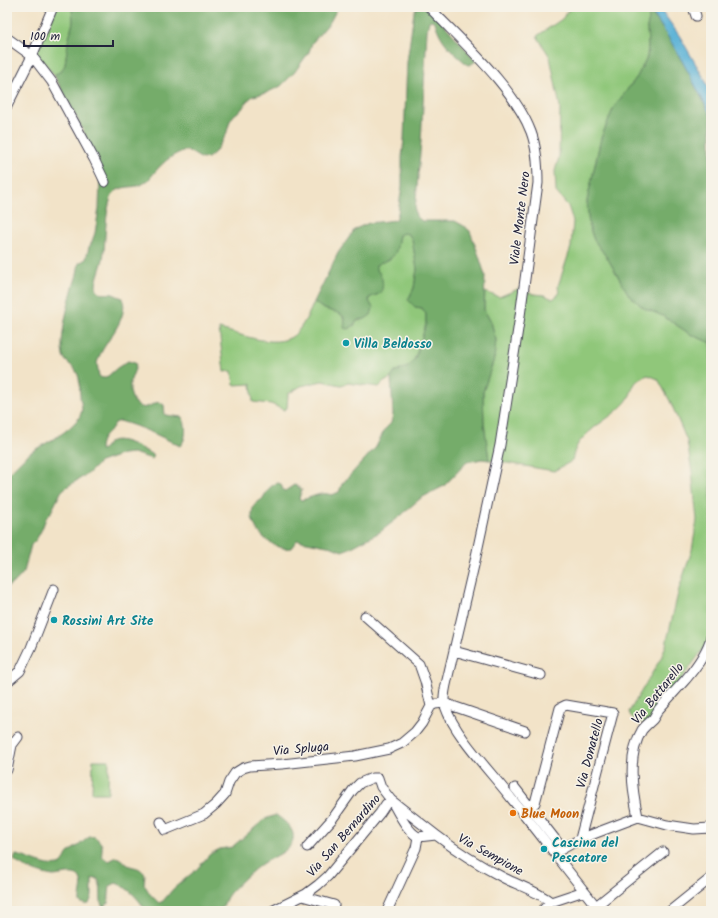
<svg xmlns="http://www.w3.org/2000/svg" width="718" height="918" font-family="Kalam,sans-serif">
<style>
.green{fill:#90c77a;stroke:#59745a}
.forest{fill:#74ac6a;stroke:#4b6752}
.water{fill:#59b1d6;stroke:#3e6a88}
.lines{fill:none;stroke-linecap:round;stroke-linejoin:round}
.minor-casing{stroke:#413f50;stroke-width:11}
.minor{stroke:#fff;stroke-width:9}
.culture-dot{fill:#0f9aa8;stroke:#f7f3e8;stroke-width:1.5}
.food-dot{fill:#e8710a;stroke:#f7f3e8;stroke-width:1.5}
.labels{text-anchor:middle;stroke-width:3;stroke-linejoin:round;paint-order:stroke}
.street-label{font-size:13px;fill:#22223b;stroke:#f7f3e8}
.culture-label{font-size:13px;font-weight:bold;fill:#0d838f;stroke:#f7f3e8;text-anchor:start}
.food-label{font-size:13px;font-weight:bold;fill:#c56008;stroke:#f7f3e8;text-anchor:start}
</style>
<rect width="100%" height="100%" fill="#f7f3e8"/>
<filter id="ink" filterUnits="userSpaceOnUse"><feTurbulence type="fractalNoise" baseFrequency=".025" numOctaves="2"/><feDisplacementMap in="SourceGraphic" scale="8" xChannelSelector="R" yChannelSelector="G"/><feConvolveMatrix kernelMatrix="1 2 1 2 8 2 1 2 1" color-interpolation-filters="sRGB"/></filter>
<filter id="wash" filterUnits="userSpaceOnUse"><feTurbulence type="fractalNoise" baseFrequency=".012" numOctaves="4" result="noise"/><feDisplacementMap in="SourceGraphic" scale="16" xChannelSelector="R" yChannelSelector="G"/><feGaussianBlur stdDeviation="0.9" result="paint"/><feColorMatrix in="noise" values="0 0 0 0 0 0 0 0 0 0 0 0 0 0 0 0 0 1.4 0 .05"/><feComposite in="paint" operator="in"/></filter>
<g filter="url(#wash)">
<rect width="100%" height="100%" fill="#f2e3c8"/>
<!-- green -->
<path class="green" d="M56,7H72L73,22L68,42L65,65L62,71L54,75L44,63L35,57Z
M571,7H647L649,19L647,28L648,46L647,57L637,77L614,107L601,138L587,201L589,226L594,240L608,259L629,295L644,308L663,316L690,334L711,343V637L710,640L649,723C640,723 632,722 629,712L661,658L666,645L679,589L692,550L697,520L692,472L687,441L670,401L658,379L648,375C628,382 636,391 624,404C612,417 596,424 584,437C576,444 574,452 572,461L554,471L489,460L484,423L483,392L494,359L496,340L491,322L484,310L485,292L499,297L518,289L534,294L544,295L553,299L559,294L558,286L571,247L573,221L568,206L556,192L555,171L559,157L560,107L550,57L537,36L562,19Z
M403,232L408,234L412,239L417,269L414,288L408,300L415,307L422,308L426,314V324L422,340L413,362L408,367L395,372L391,378L384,382L379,387L348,383L341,385L322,381L301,386L288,394L287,408L284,410L271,404L253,402L251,384L234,385L232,371L224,372L219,329C239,333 282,353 298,331C305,322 310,312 314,302C317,304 319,306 322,308C333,313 342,308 345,323L354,326C356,320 360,320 365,319L373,308L369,301V298L372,296L377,295L380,274L376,269V264L379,262L387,260L398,241L399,235Z
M93,760H109L108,793H92Z"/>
<!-- forest -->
<path class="forest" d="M72,7H338L330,22L312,43L309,52L294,73L281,86L266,93L253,96L247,101L242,109L234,115L230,121L226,135L215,152L208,158L202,159L187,150C174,153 163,162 155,172C152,175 150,179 147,181C137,190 126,184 116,191C104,200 106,244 103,259C101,269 96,278 96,288C99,297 106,292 113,294C116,295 119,297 123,298C128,321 107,338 99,357L97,363L99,376L102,378L108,376L117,368L128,361L135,363L136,366C134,373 129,381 130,388C130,397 136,410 147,407C153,405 157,399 164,405L165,415L182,417C187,424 187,440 180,446C160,436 141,427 120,421L115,423C109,435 100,435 100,450C106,449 105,446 110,442C120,435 145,450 154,456L152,459L133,453L123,454L100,462L89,473L65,488L61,492L50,514L46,518L42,529L36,540L31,545L24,572L16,581L7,587V475C16,466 25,455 36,449C51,440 67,433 78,419C80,417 81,413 82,410C82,405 80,400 80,395C79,387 81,379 76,371C73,365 67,364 64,358C57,344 70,296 75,281C77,276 78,268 79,263L86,259L89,247L91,244L95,233L99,208L100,180L84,132L54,75L61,71L65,65L68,42L73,22Z
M417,7H429L476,61L470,65H468C452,52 440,41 435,22L432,20L429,21L427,31L421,142L415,211L416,216L422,221H455L464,226L470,231L479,256L485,275L484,310L491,322L496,340L494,359L483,392L484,423L489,460L482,459L467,462L444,486L421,498L409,508L403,514L380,532L350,548L342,551L332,547L297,540L291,548C273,552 244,525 254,506C256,502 261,501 263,498C267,491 270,485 278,483L281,484L283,490L285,491L294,485L297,486L302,490L299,498L301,500C312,498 320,491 332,495L339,492L342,484L376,447L385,429L391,423L393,414L391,378L395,372L408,367L413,362L416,356L426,324V314L422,308L415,307L408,300L414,288L417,269L412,239L408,234L403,233L399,235C397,245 398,255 388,260C384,262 380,262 376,265V269C383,276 384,284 381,293L369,298V301L373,308L371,315L365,319L358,320L351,328L348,329L344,328C347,312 339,314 328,310C322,309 318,305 314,302L338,253L355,229L369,223L396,220L398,213L402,186V157L404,139L407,62L414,12Z
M647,7L666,33L690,75L711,116V343L690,334L663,316L644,308L629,295L608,259L594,240L589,226L587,201L601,138L614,107L637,77L647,57L648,46L647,28L649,19Z
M276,815C285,821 299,832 291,844C285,854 272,857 263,863C255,868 232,889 227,897C225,901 223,906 221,911H146C139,899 129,888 116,883L110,886L108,903L105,907L102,906C99,898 103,886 97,878L92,879V896L89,904C86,905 83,904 80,902C79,894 84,886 80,878C76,870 60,876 53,876C44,875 20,867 14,860L16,855C29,857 45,868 59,865C65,863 64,858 68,853C71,850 75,848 78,846C88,838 93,830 102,845C103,854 98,855 109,861L117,857C121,859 124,862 128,865C136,869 137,865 145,874L144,884L150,894L159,903L163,901L173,889L197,869L210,854L220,849L232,847L265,819Z"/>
<!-- water -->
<path class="water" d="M648,7H659L679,35L705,80L711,94V116C692,79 673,41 648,7Z"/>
</g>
<g filter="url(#ink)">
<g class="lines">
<defs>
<path id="minor" d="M429,7C462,42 514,87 531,132C537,148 538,165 538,183L520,316L500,445L475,561L448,676C446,685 442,698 445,706C455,736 491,772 511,798C541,835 570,874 600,911
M693,7L696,16
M7,38L32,56L52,82L94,159L105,182
M7,106L32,56L53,7
M365,616L419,664L425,681L431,706
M454,651L541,675
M7,682L20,671L31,648L54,589
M7,770L12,745L18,737
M515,788L562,848
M530,808L535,803L560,708L566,705L613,713L580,839
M638,817C632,789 627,755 642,730C645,726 649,723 653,719C655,716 657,712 659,709C668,699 677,689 686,679C696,667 707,653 711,637
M161,822L165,830L204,814L216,804L225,794L229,782L235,773L243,768L250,766L282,764L355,756L389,749L402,743L415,732L422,723L431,706L435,704L444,703L525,731
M418,837L436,835C458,852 479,865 504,878C520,886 537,891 551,902
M307,847L333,818L353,790L360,783L372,778H378L381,787L391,800L436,835
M555,853L580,839L638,817L667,825L694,829L711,828
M302,896L334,905
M596,906L663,852
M272,911L306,894L318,885L328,876L380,813L386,804L391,800C398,812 406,830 418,837
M387,911L416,848L418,837
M542,911L551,902L584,891
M670,911L711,878"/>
</defs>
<!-- minor casing -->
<use href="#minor" class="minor-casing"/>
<!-- minor -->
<use href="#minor" class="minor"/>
</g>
</g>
<!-- markers -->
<g class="culture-dot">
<circle cx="346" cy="343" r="4"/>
<circle cx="54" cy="620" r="4"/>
<circle cx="544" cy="849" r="4"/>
</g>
<circle class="food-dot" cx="513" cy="813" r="4"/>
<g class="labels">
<!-- street labels -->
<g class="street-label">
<text transform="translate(519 218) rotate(-83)" y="5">Viale Monte Nero</text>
<text transform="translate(657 693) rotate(-51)" y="5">Via Battarello</text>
<text transform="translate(301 748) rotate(-5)" y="5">Via Spluga</text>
<text transform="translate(589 753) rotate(-75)" y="5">Via Donatello</text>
<text transform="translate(343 835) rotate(-49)" y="5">Via San Bernardino</text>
<text transform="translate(491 854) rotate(29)" y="5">Via Sempione</text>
</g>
<!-- culture labels -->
<g class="culture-label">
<text x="354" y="348">Villa Beldosso</text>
<text x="62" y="625">Rossini Art Site</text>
<text x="552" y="847">Cascina del<tspan x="552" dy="15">Pescatore</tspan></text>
</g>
<!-- food labels -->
<g class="food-label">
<text x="521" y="818">Blue Moon</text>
</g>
</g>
<!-- margin -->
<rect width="718" height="918" fill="none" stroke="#f7f3e8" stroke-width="24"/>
<!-- scale -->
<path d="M24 40v6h89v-6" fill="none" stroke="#22223b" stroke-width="2"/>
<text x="30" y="40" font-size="12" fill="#22223b" stroke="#f7f3e8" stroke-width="3" paint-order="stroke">100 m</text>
</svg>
